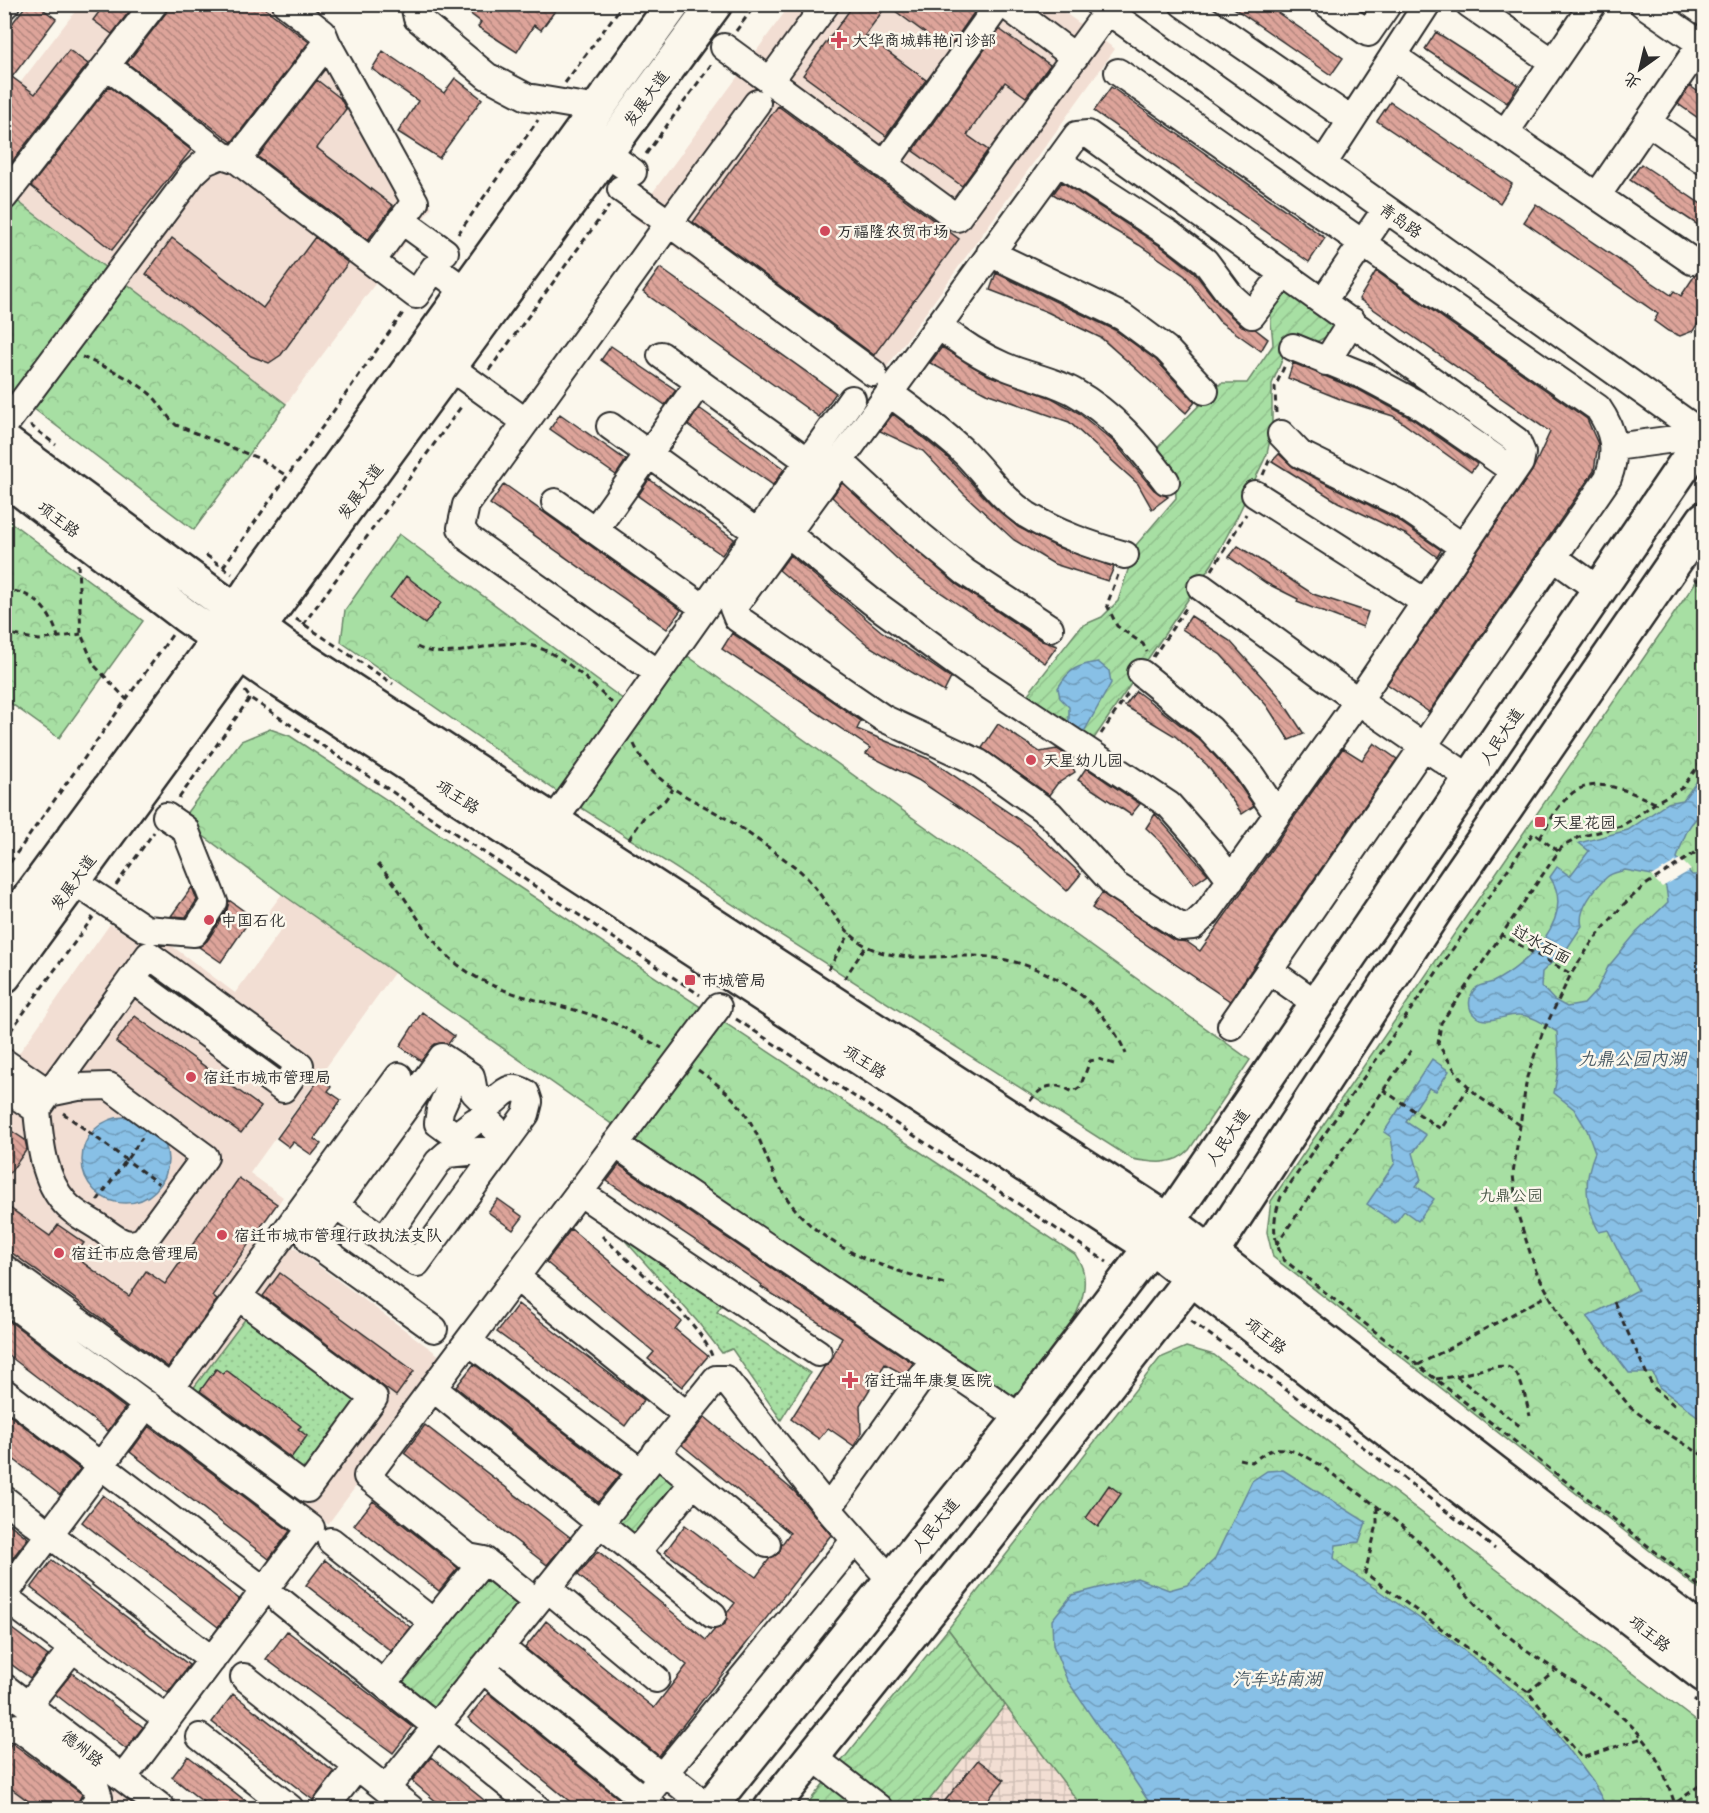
<svg xmlns="http://www.w3.org/2000/svg" width="1709" height="1813" font-family="'Playpen Sans','LXGW WenKai TC',sans-serif">
<style>
.built{fill:#f2ded3}
.industrial{fill:url(#industrial-grid)}
.grass{fill:url(#grass-dots);stroke:#698567;stroke-width:1.5}
.park{fill:url(#park-crowns);stroke:#698567;stroke-width:1.5}
.garden{fill:url(#garden-furrows);stroke:#698567;stroke-width:1.5}
.water{fill:url(#water-waves);stroke:#63849b;stroke-width:1.5;fill-rule:evenodd}
.pier{fill:#fbf7ec}
.building{fill:url(#building-back-hatch);stroke:#2b2b2b;stroke-width:1.5}
.lines{fill:none;stroke-linecap:round;stroke-linejoin:round}
.minor-casing{stroke:#2b2b2b;stroke-width:30}
.major-casing{stroke:#2b2b2b;stroke-width:38}
.path{stroke:#2b2b2b;stroke-width:3;stroke-dasharray:6 4.5;stroke-linecap:butt}
.minor{stroke:#fbf7ec;stroke-width:26}
.major{stroke:#fbf7ec;stroke-width:33}
.poi-dot{fill:#d1495b;stroke:#fbf7ec;stroke-width:2}
.labels{text-anchor:middle;stroke-width:5;stroke-linejoin:round;paint-order:stroke}
.poi-label{font-size:16px;fill:#2b2b2b;stroke:#fbf7ec;text-anchor:start}
.street-label{font-size:16px;fill:#2b2b2b;stroke:#fbf7ec}
.park-label{font-size:16px;fill:#4a5849;stroke:#fbf7ec}
.water-label{font-size:18px;font-style:italic;fill:#475863;stroke:#fbf7ec}
</style>
<defs>
<pattern id="industrial-grid" width="8" height="8" patternUnits="userSpaceOnUse" patternTransform="scale(1.5)"><rect width="8" height="8" fill="#f2ded3"/><path d="M0 4h8M4 0v8" fill="none" stroke="#d0bfb5"/></pattern>
<pattern id="grass-dots" width="8" height="8" patternUnits="userSpaceOnUse" patternTransform="scale(1.5)"><rect width="8" height="8" fill="#a7dfa3"/><path d="M2 2h.1M6 6h.1" fill="none" stroke="#90c08c" stroke-width="1.8" stroke-linecap="round"/></pattern>
<pattern id="park-crowns" width="20" height="18" patternUnits="userSpaceOnUse" patternTransform="scale(1.5)"><rect width="20" height="18" fill="#a7dfa3"/><path d="M2 6a3 3 0 1 1 6 0M12 15a3 3 0 1 1 6 0" fill="none" stroke="#90c08c"/></pattern>
<pattern id="garden-furrows" width="10" height="10" patternUnits="userSpaceOnUse" patternTransform="scale(1.5)"><rect width="10" height="10" fill="#a7dfa3"/><path d="M-1 1l2-2M0 10L10 0M9 11l2-2" fill="none" stroke="#90c08c"/></pattern>
<pattern id="water-waves" width="16" height="10" patternUnits="userSpaceOnUse" patternTransform="scale(1.5)"><rect width="16" height="10" fill="#88c0e6"/><path d="M0 5q4-4 8 0t8 0" fill="none" stroke="#6f9cbb"/></pattern>
<pattern id="building-back-hatch" width="6" height="6" patternUnits="userSpaceOnUse" patternTransform="scale(1.5)"><rect width="6" height="6" fill="#dda49a"/><path d="M-1 5l2 2M0 0l6 6M5-1l2 2" fill="none" stroke="#b3867e"/></pattern>
</defs>
<rect width="100%" height="100%" fill="#fbf7ec"/>
<filter id="ink" filterUnits="userSpaceOnUse"><feTurbulence type="fractalNoise" baseFrequency=".0167" numOctaves="2"/><feDisplacementMap in="SourceGraphic" scale="12" xChannelSelector="R" yChannelSelector="G"/><feConvolveMatrix kernelMatrix="1 2 1 2 8 2 1 2 1" color-interpolation-filters="sRGB"/></filter>
<g filter="url(#ink)">
<!-- built -->
<path class="built" d="M80,5H317L432,207L286,404L5,191L4,104Z
M790,5H1054L1115,49L871,389L634,218Z
M282,894L394,973L250,1173L283,1197L263,1225L275,1234L171,1379L5,1259V1073L110,924L129,936L168,943L235,993L284,926L267,914Z
M289,1244L448,1362L328,1524L171,1405Z
M8,1708L140,1808H5L4,1713Z"/>
<!-- industrial -->
<path class="industrial" d="M1005,1705L1083,1808H923Z"/>
<!-- grass -->
<path class="grass" d="M603,1216L726,1299L717,1312L810,1373L781,1420L732,1349L722,1353L697,1321Z
M249,1314L364,1398L303,1479L189,1394Z"/>
<!-- park -->
<path class="park" d="M4,191L286,404L194,530L5,387Z
M5,518L143,621L59,738L5,699Z
M399,534L639,711L682,652L1250,1060L1189,1150C1174,1166 1153,1163 1132,1159L572,802L341,642L345,610Z
M1704,570V1593L1273,1257L1267,1232L1271,1201Z
M270,729L290,736L1075,1254C1078,1259 1082,1265 1083,1271C1094,1314 1035,1371 1010,1402L282,894L202,835L185,815L241,741Z
M1186,1347L1214,1355L1704,1727V1808H1083L948,1629L1160,1358Z"/>
<!-- garden -->
<path class="garden" d="M1291,288L1338,323L1329,335L1315,343L1292,336L1272,384V430L1267,454L1237,517L1212,564L1091,743L1024,699L1081,626L1102,617L1118,601L1136,545L1176,498L1175,472L1158,447L1221,383H1247L1273,345C1272,318 1262,302 1291,288Z
M660,1459L687,1482L636,1544L608,1521Z
M486,1566L528,1600L439,1711L396,1677Z
M948,1629L1005,1705L923,1808H804Z"/>
<!-- water -->
<path class="water" d="M1098,662L1109,671L1111,683L1085,730L1076,733L1069,724V707L1060,698L1058,688C1069,669 1077,665 1098,662Z
M1704,772V813C1687,822 1683,841 1677,858L1692,875H1704V1421L1659,1387L1653,1373H1629L1587,1317L1638,1290L1608,1230L1599,1232C1585,1205 1583,1181 1595,1152L1587,1130L1574,1109L1554,1093L1559,1066L1557,1032C1546,1025 1532,1015 1519,1015C1506,1014 1486,1026 1475,1016C1467,1009 1468,996 1476,988C1480,984 1488,984 1493,982C1527,965 1577,918 1550,877L1557,867L1570,876L1589,851L1579,843L1628,830L1668,803L1683,800ZM1625,870L1658,876L1666,887L1668,902L1636,933L1608,967L1596,991L1584,1004L1567,1007L1554,1000L1541,986L1542,972L1568,947L1582,926C1577,910 1595,888 1607,877C1611,873 1619,872 1625,870Z
M1432,1059L1449,1071L1436,1091L1429,1088L1406,1122L1426,1135L1413,1153L1421,1180L1416,1186L1434,1199L1418,1221L1404,1211L1395,1223L1367,1204L1395,1163L1391,1137L1384,1132Z
M82 1160a43 43 0 1 1 86 0a43 43 0 1 1-86 0Z
M1283,1470L1366,1522L1359,1542L1336,1545L1334,1558L1343,1567L1446,1636L1525,1699L1547,1720L1593,1782L1607,1808H1153L1067,1680L1053,1645L1052,1620L1072,1595L1137,1578L1169,1590L1187,1585L1214,1560L1252,1481L1267,1471Z"/>
<!-- pier -->
<path class="pier" d="M1680,859L1691,870L1662,887L1651,876Z"/>
<!-- building -->
<path class="building" d="M27,4H36L56,19L12,77L35,94L69,50L88,64L4,172V34Z
M105,4H135L112,34L93,20Z
M169,4H259L309,42L232,142L127,63L166,13Z
M457,4H560L541,30L534,25L517,52L478,27L481,22Z
M854,4H980L948,50L887,5L865,35L926,80L886,136L803,75Z
M1228,4H1265L1343,58L1331,75Z
M999,29L1050,65L1026,97L1005,82L967,135L988,150L962,186L913,151Z
M1436,32L1518,85L1507,103L1425,49Z
M383,51L444,93L455,78L482,99L439,158L398,132L418,101L372,69Z
M317,80L340,98L346,109L317,148L393,206L368,240L258,157Z
M109,86L191,150L112,250L31,186Z
M1690,86L1704,96V122L1678,104Z
M1111,87L1325,238L1309,262L1094,111Z
M1390,102L1512,184L1500,203L1377,121Z
M778,106L959,239L874,355L693,222Z
M1641,164L1704,206V229L1630,180Z
M1062,182L1162,247L1194,272L1221,307L1242,326L1255,329L1268,339L1261,351L1219,321L1185,276L1139,245L1053,194Z
M1536,204L1671,295L1674,291L1681,296L1695,275L1704,269V314L1693,331L1680,336L1668,331L1654,321L1658,314L1524,222Z
M315,237L348,263L281,355L269,363L251,356L146,274L172,238L263,308Z
M660,268L836,393L819,417L643,292Z
M1376,271L1587,419L1598,444L1594,471L1429,712L1387,684L1532,471L1550,432L1359,299Z
M996,273L1115,330L1156,360L1195,402L1186,413L1101,338L1045,311L990,290Z
M611,346L676,390L665,405L601,360Z
M942,347L988,375L1052,398L1079,413L1114,442L1154,490L1168,497L1152,509L1138,484L1069,422L986,393L930,363Z
M1293,363L1361,391L1411,418L1477,464L1471,472L1393,416L1345,401L1288,378Z
M699,408L784,469L773,485L688,425Z
M560,414L626,460L616,475L550,429Z
M893,414L946,456L991,504L1018,527L1057,547L1114,567L1108,581L1054,564L1014,540L964,494L923,451L880,431Z
M1279,454L1293,467L1393,517L1441,550L1437,557L1407,535L1338,502L1272,461Z
M649,479L734,539L722,555L638,496Z
M842,483L956,584L1042,641L1057,646L1045,663L912,573L832,497Z
M504,484L681,610L667,629L490,504Z
M1238,546L1313,594L1368,612L1363,627L1297,602L1298,599L1266,583L1229,557Z
M790,555L881,631L951,678L944,692L869,646L779,570Z
M406,576L441,603L425,624L390,598Z
M1191,616L1230,641L1279,696L1304,734L1289,740L1267,706L1221,655L1182,629Z
M732,633L861,721L857,729L929,759L1030,827L1081,874L1067,891L1017,846L918,780L866,754L870,748L722,649Z
M1136,691L1200,740L1234,777L1254,806L1242,814L1207,765L1175,736L1125,706Z
M998,724L1040,752L1057,749L1066,755L1075,772L1057,784L1049,795L982,748Z
M1374,743L1397,759L1230,1001L1092,908L1102,893L1173,940L1187,942L1200,951L1343,748L1362,760Z
M1086,768L1140,804L1131,815L1078,780Z
M1155,814L1208,874L1194,884L1164,845L1146,828Z
M192,887L197,900L186,917L171,916Z
M229,900L252,917L221,962L199,947L207,941L227,910Z
M422,1012L454,1036L448,1044H435L421,1061L400,1046Z
M135,1016L261,1107L241,1133L116,1042Z
M320,1078L331,1087L328,1091L341,1100L314,1139L321,1144L312,1155L293,1142L289,1147L277,1138Z
M4,1126L25,1140L27,1149L4,1181Z
M619,1165L913,1363L905,1375L885,1364L860,1405L861,1434L854,1446L828,1428L819,1439L791,1419L824,1367L831,1361L842,1337L761,1287L762,1285L607,1181Z
M239,1178L277,1204L212,1296L217,1300L168,1367L4,1247V1204L50,1236L58,1225L84,1243L74,1256L129,1296L146,1271L165,1284Z
M498,1199L523,1217L513,1230L488,1212Z
M571,1229L681,1321L675,1329L708,1356L682,1387L648,1359L654,1352L546,1262Z
M280,1273L414,1371L396,1396L263,1296Z
M518,1304L644,1400L625,1426L497,1332Z
M4,1317L125,1408L108,1431L4,1352Z
M474,1364L620,1475L598,1502L456,1387Z
M216,1369L223,1374L226,1370L301,1426L298,1429L307,1436L291,1458L200,1391Z
M4,1411L80,1469L60,1495L4,1452Z
M705,1417L795,1492L831,1535L659,1756L525,1648L546,1621L654,1708L687,1665L578,1575L598,1551L706,1640L715,1629L725,1624L727,1613L735,1603L665,1552L685,1525L756,1577L770,1558L779,1553L782,1544L790,1533L682,1445Z
M425,1425L570,1537L547,1565L404,1453Z
M149,1426L290,1531L269,1559L130,1452Z
M1109,1485L1121,1494L1098,1527L1086,1518Z
M103,1495L239,1599L218,1627L82,1522Z
M373,1501L458,1568L439,1591L354,1525Z
M4,1520L28,1538L4,1569Z
M52,1560L189,1665L168,1693L31,1588Z
M325,1560L410,1627L391,1651L306,1585Z
M4,1623L48,1656L30,1678L4,1659Z
M287,1631L413,1727L393,1753L266,1659Z
M72,1673L143,1727L126,1749L55,1694Z
M488,1693L623,1802L621,1809H579L468,1718Z
M233,1694L334,1772L313,1800L212,1722Z
M12,1743L82,1794L75,1809H39L4,1783V1753Z
M188,1756L256,1809H212L172,1777Z
M431,1757L495,1809H445L412,1781Z
M978,1760L1004,1780L981,1809H952L944,1802Z"/>
<g class="lines">
<defs>
<path id="minor" d="M414,4L417,18L487,76L527,97L598,109
M1004,4L1075,57
M1098,4L1704,435
M1183,4L1351,120
M1327,4L1368,33L1388,4
M1469,4L1553,62
M1593,4L1505,133L1597,196L1701,44L1643,4
M4,6L6,4
M327,43L415,202L372,261
M724,47L957,218L1113,4
M1393,56L1505,133
M107,66L222,155
M1118,72L1598,408C1614,431 1618,451 1608,478L1231,1026
M770,81L826,4
M1648,122L1704,161
M606,153L633,172
M237,160L327,43L323,33L286,4
M1057,161L1171,235L1205,261L1231,296L1252,315L1284,273
M1323,164L1427,4
M884,165L999,4
M621,189L669,223L757,103
M1597,196L1692,261
M4,197L154,4
M401,220L445,252
M990,253L1123,317L1166,349L1205,391
M1323,301L1386,209
M938,325C959,342 980,356 1004,366C1027,376 1053,380 1074,392C1112,413 1140,446 1166,481
M1293,347L1367,377L1419,405L1514,471
M661,355L808,461
M1326,362L1352,321
M450,367L526,422
M889,393C915,412 942,431 965,453C986,474 1001,498 1027,515C1058,534 1090,545 1125,555
M4,426L193,173L205,162L222,155L237,160L416,295L434,268L467,292
M610,426L758,533
M1281,434L1300,454L1401,504L1463,547
M1615,447L1704,435
M840,461L920,535L965,572L1050,628
M1255,494L1425,602
M555,502L704,608
M595,530L699,383
M787,533L871,601L974,676L1169,805L1208,849L1231,880
M1553,557L1600,591
M1201,587L1358,701L1207,913L1193,926L1181,927L1115,885L1050,814L979,763L883,718L737,618L733,608L1077,135L1088,134L1517,441L1522,453L1520,463L1358,701L1471,779
M658,673L468,538L461,528L466,505L669,223L873,373
M1141,673L1210,729L1246,768L1277,814
M553,822L852,399
M60,872L146,929L194,933L214,902L185,829L166,816
M1269,970L1317,1004
M4,1062L49,1093L78,1087L109,1086L205,1157L144,1240C127,1249 117,1240 103,1230C91,1221 74,1214 65,1203C43,1179 40,1141 37,1110L49,1093L149,955L300,1065L283,1089L132,979
M459,1068L440,1110L438,1123L453,1134C467,1133 472,1117 486,1119L496,1129L504,1144
M4,1087L37,1110
M615,1144L1021,1418
M579,1192L818,1353
M336,1206L417,1263L526,1114L529,1102L526,1093C510,1083 505,1092 493,1102L483,1101L474,1092L471,1076L442,1057L310,1240L434,1329
M384,1240L438,1162L447,1154L500,1149
M4,1268L171,1388L399,1076
M516,1277L687,1415
M4,1298L311,1528L123,1778
M468,1341L641,1472
M171,1388L307,1489L374,1398L239,1297
M433,1388L713,1615
M4,1392L264,1590
M656,1452L767,1544
M4,1499L212,1660
M828,1509L934,1360
M331,1541L433,1622
M637,1552L693,1483
M547,1588L656,1679
M4,1595L147,1404
M4,1597L167,1719
M282,1602L537,1808
M536,1602L484,1560L468,1557L367,1476L718,1007
M500,1647L654,1771L665,1773L709,1808
M482,1669L654,1808
M244,1677L410,1808
M384,1683L484,1560
M4,1687L162,1808
M28,1705L73,1648
M4,1729L18,1727L95,1785L99,1798L91,1808
M200,1737L290,1808
M813,1757L879,1808
M386,1789L716,1379H725L828,1509L891,1580
M325,1808L357,1767
M636,1808L855,1540"/>
<path id="major" d="M4,441L286,648L1169,1221L1704,1634
M4,477L186,616L268,673L1151,1247L1704,1675
M4,932L208,654L252,587L673,4
M4,976L715,4
M709,1808L1021,1418L1151,1247L1704,436
M771,1808L968,1563L1212,1252L1436,909L1704,519"/>
</defs>
<!-- minor casing -->
<use href="#minor" class="minor-casing"/>
<!-- major casing -->
<use href="#major" class="major-casing"/>
<!-- path -->
<path class="path" d="M736,31L756,4
M565,83L623,4
M646,154L711,65
M458,234L538,120
M82,357C105,367 130,377 149,393C160,402 165,415 176,425L260,459L287,476
M489,370L609,206
M1276,413L1275,387L1285,365
M30,425L56,445
M1263,475L1271,456
M206,555L232,574
M78,564L81,634L94,665L127,700
M223,567L403,313
M1212,570L1246,514
M1118,575L1107,605L1117,626L1143,644L1147,652
M1694,578L1704,585
M4,590C34,591 50,610 58,637
M296,619L393,684
M303,625L463,404
M4,633L39,640L81,634
M417,647C450,663 490,639 524,644C559,649 588,681 612,703
M1153,657L1188,605
M245,691L250,698L700,995
M1101,734L1129,692
M634,744C652,785 692,798 727,819C750,834 772,850 794,866C826,890 836,935 875,950C907,962 941,955 974,956C1037,958 1101,994 1126,1054
M179,798L250,698
M1540,837C1549,823 1557,806 1570,795C1593,774 1632,792 1655,803
M629,839L644,817L665,800L673,789
M1704,847L1644,886L1623,905L1592,942L1571,974L1542,1034L1527,1077L1513,1174L1517,1212L1536,1271L1568,1330L1631,1408L1657,1427L1704,1456
M1558,851L1533,833L1281,1197C1272,1221 1272,1238 1284,1260L1704,1590
M378,864C410,898 426,943 465,970C507,1000 562,1002 608,1021C627,1028 644,1039 662,1048
M4,871L172,635
M116,885L154,832
M1500,934L1571,974
M828,970L850,933
M844,979L866,946
M736,1019L1107,1262
M4,1040L93,917
M698,1070C718,1084 741,1102 752,1125C763,1145 769,1167 780,1187C814,1248 882,1268 945,1284
M1383,1090L1441,1129L1469,1087
M1030,1101C1043,1085 1054,1081 1073,1092L1080,1087L1090,1061L1099,1059L1117,1065
M63,1113L159,1184
M1520,1125L1479,1097L1460,1078L1438,1044L1441,1023L1561,848L1579,837L1621,826L1633,819L1658,801L1682,788L1704,758
M97,1201L142,1138
M602,1236C631,1264 703,1323 713,1359
M1276,1245L1412,1049
M1614,1302L1649,1379L1655,1389L1675,1406
M1191,1321L1332,1423L1495,1549
M1418,1365L1548,1295
M1456,1376C1514,1362 1515,1354 1530,1416
M1436,1379L1456,1376L1521,1427
M1239,1459L1252,1462C1262,1455 1271,1447 1284,1449C1305,1452 1323,1467 1339,1479C1371,1502 1405,1525 1431,1554C1454,1578 1474,1605 1499,1628C1545,1670 1607,1693 1646,1742C1660,1761 1667,1782 1675,1804
M1377,1507V1525L1365,1573L1528,1692L1582,1758L1642,1738
M1528,1692L1554,1671
M1694,1700L1704,1708
M1669,1808L1704,1782"/>
<!-- minor -->
<use href="#minor" class="minor"/>
<!-- major -->
<use href="#major" class="major"/>
</g>
</g>
<!-- markers -->
<g class="poi-dot">
<path d="M836 31h6v6h6v6h-6v6h-6v-6h-6v-6h6z"/>
<circle cx="825" cy="231" r="6"/>
<circle cx="1031" cy="760" r="6"/>
<rect x="1534" y="816" width="12" height="12" rx="3"/>
<circle cx="209" cy="920" r="6"/>
<rect x="684" y="974" width="12" height="12" rx="3"/>
<circle cx="191" cy="1077" r="6"/>
<circle cx="222" cy="1235" r="6"/>
<circle cx="59" cy="1253" r="6"/>
<path d="M847 1371h6v6h6v6h-6v6h-6v-6h-6v-6h6z"/>
</g>
<g class="labels">
<!-- poi labels -->
<g class="poi-label">
<text x="852" y="46">大华商城韩艳门诊部</text>
<text x="837" y="237">万福隆农贸市场</text>
<text x="1043" y="766">天星幼儿园</text>
<text x="1552" y="828">天星花园</text>
<text x="221" y="926">中国石化</text>
<text x="702" y="986">市城管局</text>
<text x="203" y="1083">宿迁市城市管理局</text>
<text x="234" y="1241">宿迁市城市管理行政执法支队</text>
<text x="71" y="1259">宿迁市应急管理局</text>
<text x="864" y="1386">宿迁瑞年康复医院</text>
</g>
<!-- street labels -->
<g class="street-label">
<text transform="translate(646 98) rotate(-54)" y="6">发展大道</text>
<text transform="translate(1401 220) rotate(35)" y="6">青岛路</text>
<text transform="translate(360 491) rotate(-54)" y="6">发展大道</text>
<text transform="translate(59 519) rotate(37)" y="6">项王路</text>
<text transform="translate(1501 736) rotate(-56)" y="6">人民大道</text>
<text transform="translate(458 796) rotate(33)" y="6">项王路</text>
<text transform="translate(73 882) rotate(-54)" y="6">发展大道</text>
<text transform="translate(1542 944) rotate(29)" y="6">过水石面</text>
<text transform="translate(865 1061) rotate(33)" y="6">项王路</text>
<text transform="translate(1227 1137) rotate(-56)" y="6">人民大道</text>
<text transform="translate(1266 1335) rotate(38)" y="6">项王路</text>
<text transform="translate(935 1525) rotate(-51)" y="6">人民大道</text>
<text transform="translate(1650 1633) rotate(38)" y="6">项王路</text>
<text transform="translate(83 1748) rotate(38)" y="6">德州路</text>
</g>
<!-- park labels -->
<g class="park-label">
<text x="1511" y="1201">九鼎公园</text>
</g>
<!-- water labels -->
<g class="water-label">
<text x="1632" y="1065">九鼎公园内湖</text>
<text x="1277" y="1685">汽车站南湖</text>
</g>
</g>
<!-- margin -->
<rect width="1709" height="1813" fill="none" stroke="#fbf7ec" stroke-width="24"/>
<rect x="12" y="12" width="1685" height="1789" fill="none" stroke="#2b2b2b" stroke-width="2" filter="url(#ink)"/>
<!-- north arrow -->
<g transform="translate(1640 69) rotate(214)" stroke="#fbf7ec" stroke-width="4.5" paint-order="stroke">
<path d="M0-4.5L10 22L0 15L-10 22Z" fill="#2b2b2b"/>
<text y="-9" font-size="16" font-weight="bold" text-anchor="middle" fill="#2b2b2b">北</text>
</g>
</svg>
